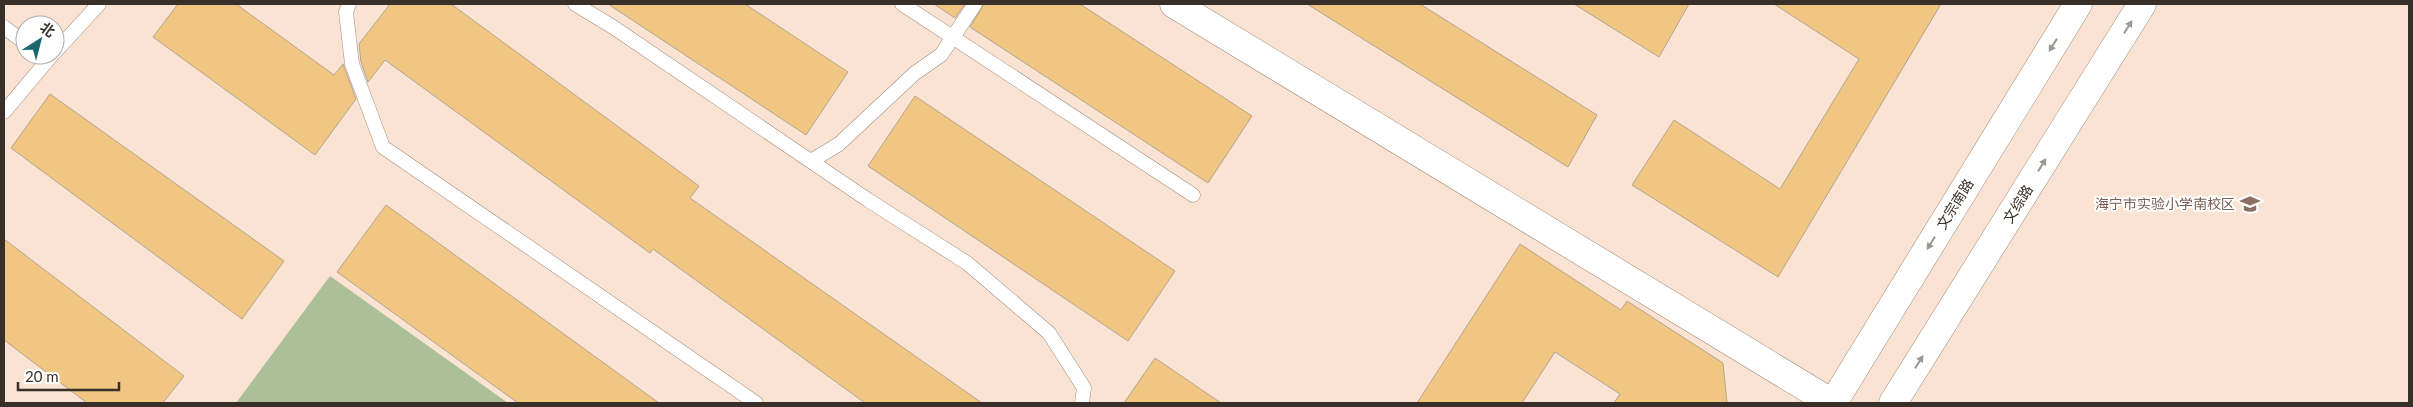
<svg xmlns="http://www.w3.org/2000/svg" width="2413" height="407" font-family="Lato,'Noto Sans SC',sans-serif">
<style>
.green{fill:#abc098}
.building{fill:#f1c682;stroke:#b4a590}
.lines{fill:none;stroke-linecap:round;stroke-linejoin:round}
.service-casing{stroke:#a18b7b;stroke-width:15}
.minor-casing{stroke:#a18b7b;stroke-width:29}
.secondary-casing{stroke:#a18b7b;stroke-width:29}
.service{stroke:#fff;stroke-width:14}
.minor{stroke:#fff;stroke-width:28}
.secondary{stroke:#fff;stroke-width:28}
.oneway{fill:#9c9794}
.labels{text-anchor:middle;stroke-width:4;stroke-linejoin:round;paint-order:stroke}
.street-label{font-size:14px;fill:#382f28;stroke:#fff}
.education-label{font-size:14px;fill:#785e54;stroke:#fff;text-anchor:end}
</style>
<rect width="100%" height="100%" fill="#fae3d2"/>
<!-- green -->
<path class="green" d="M330,276L508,403H236Z"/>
<!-- building -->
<path class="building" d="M178,4H236L334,75L343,64L356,99L315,155L153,37Z
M390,4H451L699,186L690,198L982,403H865L653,249L650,253L385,60L368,82L361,62L359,44Z
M608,4H745L848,72L806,135Z
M934,4H965L955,18Z
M984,4H1080L1252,116L1208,183L970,27Z
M1307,4H1420L1597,115L1568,167Z
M1574,4H1689L1659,57Z
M1774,4H1941L1778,277L1632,185L1674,120L1780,189L1859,59Z
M50,94L284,261L242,319L11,148Z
M915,96L1175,271L1128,341L868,166Z
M386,205L659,403H518L337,272Z
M4,239L184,376L163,403H87L4,340Z
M1520,244L1621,310L1627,301L1723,363L1727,403H1614L1620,394L1555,352L1522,403H1417Z
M1155,358L1221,403H1124Z"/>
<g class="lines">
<defs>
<path id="service" d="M349,4L346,12L352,64L383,147L756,403
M575,4L613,27L868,200L967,263L1049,333L1084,388L1082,403
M902,4L1193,195
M4,27L25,43
M55,52L99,4
M4,112L52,55
M811,161L839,144L915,73L941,55L975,4"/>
<path id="minor" d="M1174,4L1832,403"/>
<path id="secondary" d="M1833,403L2078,4
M1893,403L2142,4"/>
</defs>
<!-- service casing -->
<use href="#service" class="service-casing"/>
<!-- minor casing -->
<use href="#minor" class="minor-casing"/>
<!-- secondary casing -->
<use href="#secondary" class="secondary-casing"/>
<!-- service -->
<use href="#service" class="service"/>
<!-- minor -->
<use href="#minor" class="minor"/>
<!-- secondary -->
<use href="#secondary" class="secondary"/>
</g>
<!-- one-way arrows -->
<defs><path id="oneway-solid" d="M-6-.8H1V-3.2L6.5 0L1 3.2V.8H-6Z" transform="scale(1.25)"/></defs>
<g class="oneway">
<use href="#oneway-solid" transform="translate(2128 27) rotate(-58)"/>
<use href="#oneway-solid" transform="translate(2053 45) rotate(122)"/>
<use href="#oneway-solid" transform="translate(2042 165) rotate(-58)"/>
<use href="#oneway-solid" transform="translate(1931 243) rotate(122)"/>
<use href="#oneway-solid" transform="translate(1919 362) rotate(-58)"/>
</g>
<!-- icons -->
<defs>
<symbol id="school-bare" viewBox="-9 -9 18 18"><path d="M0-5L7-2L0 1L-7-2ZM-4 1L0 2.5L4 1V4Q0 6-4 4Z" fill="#8d6e63" stroke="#fff" stroke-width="2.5" paint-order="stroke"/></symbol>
</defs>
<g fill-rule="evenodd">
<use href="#school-bare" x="2236" y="190" width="28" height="28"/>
</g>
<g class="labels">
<!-- street labels -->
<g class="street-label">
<text transform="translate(1955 204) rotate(-58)" y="5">文宗南路</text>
<text transform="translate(2018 204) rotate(-58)" y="5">文综路</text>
</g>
<!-- education labels -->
<g class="education-label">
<text x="2235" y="209">海宁市实验小学南校区</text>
</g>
</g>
<!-- border -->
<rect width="2413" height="407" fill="none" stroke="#382f28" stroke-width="10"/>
<!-- north arrow -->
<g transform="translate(40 40) rotate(36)"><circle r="24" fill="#ffffff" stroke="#afaca9"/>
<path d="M0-4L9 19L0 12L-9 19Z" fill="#1c6870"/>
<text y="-8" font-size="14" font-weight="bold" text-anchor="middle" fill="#382f28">北</text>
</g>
<!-- scale -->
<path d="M18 382v8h101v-8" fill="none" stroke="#382f28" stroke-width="2.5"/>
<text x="25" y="382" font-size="15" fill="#382f28" stroke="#ffffff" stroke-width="4" paint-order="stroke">20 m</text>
</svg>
